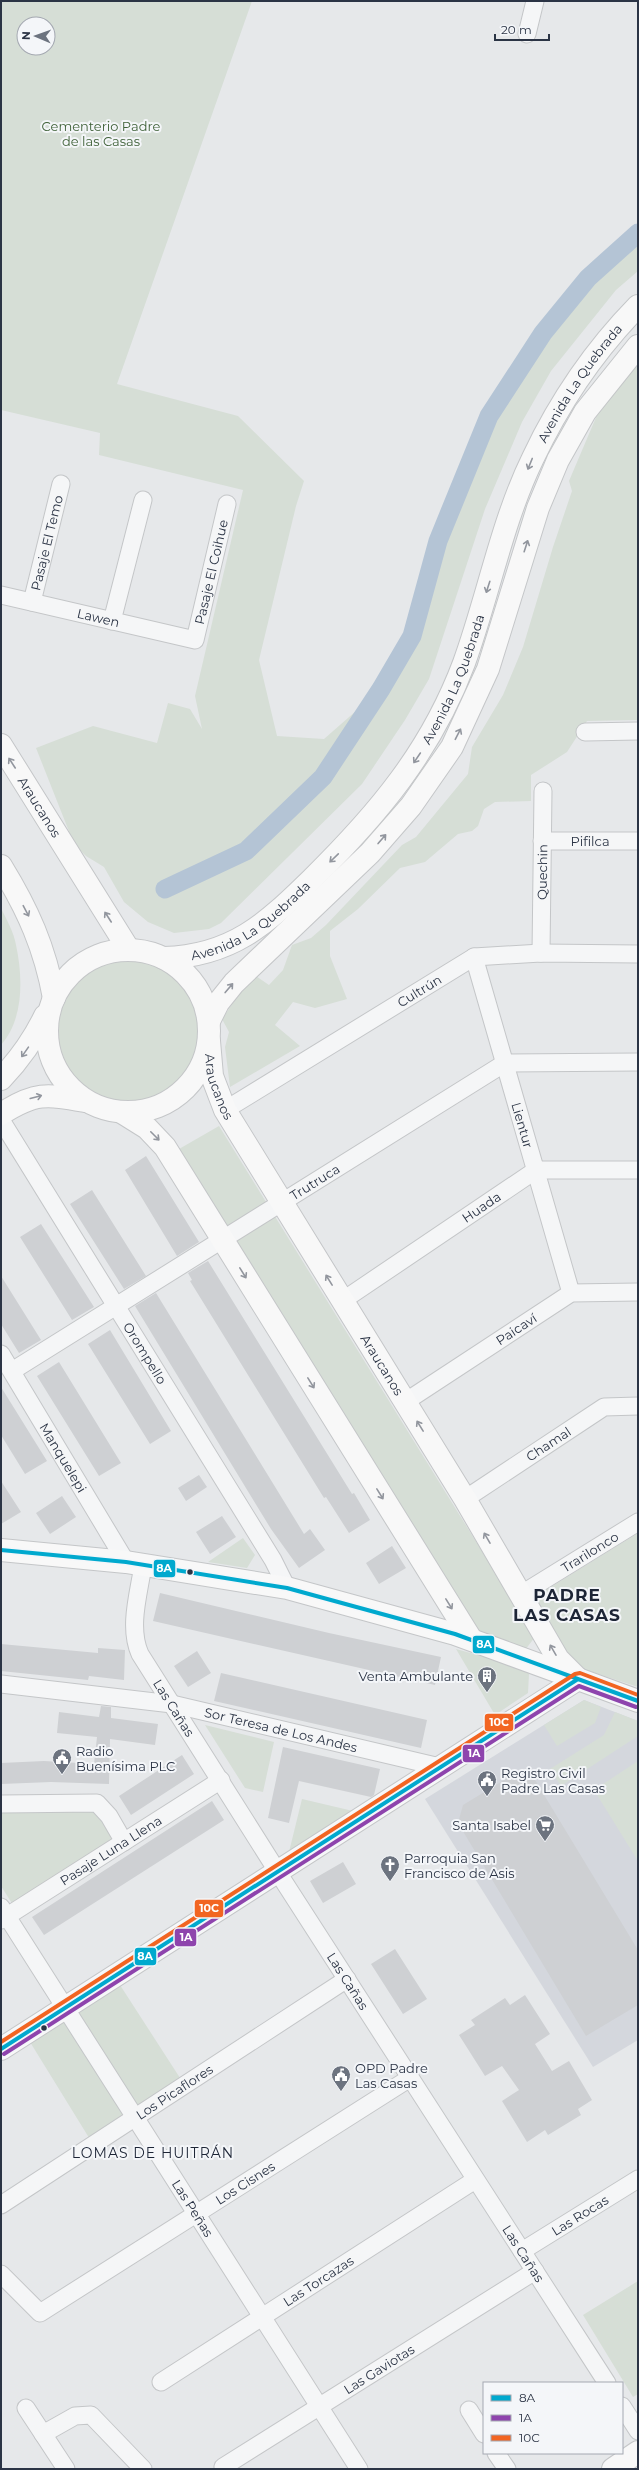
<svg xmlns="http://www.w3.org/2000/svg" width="639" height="2470" font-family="Montserrat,sans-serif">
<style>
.built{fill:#d4d7dd}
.green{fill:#d6ded6;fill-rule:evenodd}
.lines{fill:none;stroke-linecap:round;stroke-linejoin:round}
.canal{stroke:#b4c4d5;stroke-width:19}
.building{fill:#ced0d3}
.street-casing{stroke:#c4c6c8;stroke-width:19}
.secondary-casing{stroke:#c4c6c8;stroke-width:24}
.street{stroke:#f5f6f7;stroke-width:17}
.secondary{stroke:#f8f8f8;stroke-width:22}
.bus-1-casing{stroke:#f4f6f9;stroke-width:7}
.bus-2-casing{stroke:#f4f6f9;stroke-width:7}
.bus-3-casing{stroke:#f4f6f9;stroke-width:7}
.bus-1{stroke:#00a9ce;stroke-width:4}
.bus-2{stroke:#8e44ad;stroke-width:4}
.bus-3{stroke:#f26522;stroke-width:4}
.oneway{stroke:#92969e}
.bus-dot{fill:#2b3445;stroke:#f4f6f9;stroke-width:1.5}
.labels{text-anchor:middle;stroke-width:4;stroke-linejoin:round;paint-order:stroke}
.park-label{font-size:13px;fill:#3f6138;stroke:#f4f6f9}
.street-label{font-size:13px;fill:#2b3445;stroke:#f4f6f9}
.poi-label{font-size:13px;fill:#2b3445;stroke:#f4f6f9;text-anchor:start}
.neighbourhood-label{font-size:14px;letter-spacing:1px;fill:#1d2536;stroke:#f4f6f9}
.district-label{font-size:17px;font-weight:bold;letter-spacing:1px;fill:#1d2536;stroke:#f4f6f9}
.line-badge{stroke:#f4f6f9;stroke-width:1.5}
.badge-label{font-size:11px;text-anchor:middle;font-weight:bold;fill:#fff}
</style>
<rect width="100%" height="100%" fill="#e6e8ea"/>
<!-- built -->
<path class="built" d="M584,1700L638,1721V2040L593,2067L425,1799Z"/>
<!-- green -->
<path class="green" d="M1,1H252L117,384L238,416L304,481L296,506L259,660L277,736L324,739L381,689L412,636L438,541L489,416L543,333L588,278L638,233V271L616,290L551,371L522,422L485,509L429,679L405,720L362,784L221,923L209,929L174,933L148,922L124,902L104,867L86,856L74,844L36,748L93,726L157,743L168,703L190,709L202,729L195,696L243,490L99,455L100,433L1,410ZM24,24H48V48H24Z
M638,365V720L587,721L567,752L531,775V801L495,802L484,809L478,826L472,831L458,834L425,862L400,868L358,909L330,931V956L347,999L315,1008L293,1002L275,1025L300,1046L230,1087L225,1047L229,1032L222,1019L253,974L269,985L283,970L292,945L311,938L326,925L402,845L416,837L468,774L472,747L503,695L523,647L553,547L572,491L569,481L600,408Z
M1,908C6,919 14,932 16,945C23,977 24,1019 1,1045Z
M54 1031a74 74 0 1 1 148 0a74 74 0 1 1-148 0Z
M219,1126L535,1637L522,1654L481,1640L179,1149Z
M638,1533V1687L580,1668L565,1654L533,1598Z
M243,1538L255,1555L247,1568L208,1562Z
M456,1649L524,1668L529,1674L528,1693L495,1715Z
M584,1700L601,1707L595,1723L557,1746L544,1725Z
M615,1712L638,1721V1736L561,1786L550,1769L604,1735Z
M205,1725L274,1742L263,1792L245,1788Z
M638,1761V1861L594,1790Z
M302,1799L353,1811L289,1852Z
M96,1809L115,1840L13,1905L1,1886V1811Z
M120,1985L182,2081L138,2109L76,2014Z
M67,2018L131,2115L91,2141L30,2042Z
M638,2281V2394L633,2397L583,2315Z"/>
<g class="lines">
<!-- canal -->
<path class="canal" d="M165,889L246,851L323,777L381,689L412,636L438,541L489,416L543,333L588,278L638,233"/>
</g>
<!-- building -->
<path class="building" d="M146,1156L199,1242L177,1256L125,1170Z
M92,1190L146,1276L124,1289L70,1204Z
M41,1224L94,1307L72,1320L20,1237Z
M208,1261L352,1494L354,1493L370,1520L349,1533L326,1497L324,1498L190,1281L192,1280L188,1273Z
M1,1276L41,1340L19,1353L1,1324Z
M156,1293L304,1534L310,1529L325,1550L299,1568L271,1529L135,1306Z
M110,1330L171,1431L150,1444L88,1344Z
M59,1362L121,1463L99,1476L37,1376Z
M1,1387L47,1461L25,1474L1,1435Z
M199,1475L207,1487L186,1501L178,1488Z
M1,1481L21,1512L1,1524Z
M62,1496L76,1517L50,1534L36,1513Z
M222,1516L236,1537L210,1554L196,1532Z
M392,1546L406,1568L379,1584L366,1563Z
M160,1593L329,1633L441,1657L435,1685L153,1621Z
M1,1644L98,1653V1648L125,1650L124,1680L89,1676L88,1680L1,1671Z
M197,1651L211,1673L188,1687L174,1666Z
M221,1673L427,1720L421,1748L214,1701Z
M101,1706L111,1707V1718L158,1724L155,1745L110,1739L109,1784L51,1782L1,1784V1763L44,1761L94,1764L97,1737L57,1733L59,1712L99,1717Z
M283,1747L380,1769L374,1795L371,1797L299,1781L289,1823L268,1818Z
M182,1755L194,1774L131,1815L119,1796Z
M514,1774L535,1780L638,1950V2005L586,2036L458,1823L463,1805Z
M212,1801L224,1820L44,1935L32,1917Z
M343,1862L356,1884L323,1903L310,1881Z
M395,1949L427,1999L403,2014L371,1964Z
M525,1995L550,2034L535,2044L552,2071L569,2061L592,2100L578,2109L581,2115L548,2135L545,2130L527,2142L502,2101L519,2090L502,2066L485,2076L459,2035L475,2025L471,2020L505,1998L510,2005Z"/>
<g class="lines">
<defs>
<g id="street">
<path d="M527,34L535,1"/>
<path id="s1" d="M1,595L195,640L227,504"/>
<path id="s2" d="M32,602L61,484"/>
<path d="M112,621L143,500"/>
<path d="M585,732L638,731"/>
<path id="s3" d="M542,841H638"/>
<path id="s4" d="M541,953L543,791"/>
<path id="s5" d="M474,957L571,1293"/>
<path id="s6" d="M225,1110L474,957L541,953L638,954"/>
<path id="s7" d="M1,1120L273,1560L287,1588"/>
<path id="s8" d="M342,1301L536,1170H638"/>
<path id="s9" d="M1,1354L126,1562"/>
<path id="s10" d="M12,1371L505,1063L638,1062"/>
<path id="s11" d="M405,1402L571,1293L638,1292"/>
<path id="s12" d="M465,1499L604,1407L638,1406"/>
<path id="s13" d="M143,1565C139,1593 128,1627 140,1654L286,1885L607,2383"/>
<path id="s14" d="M520,1595L638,1522"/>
<path id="s15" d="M1,1684L172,1704L440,1767"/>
<path d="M1,1804L97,1803L109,1816L124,1842"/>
<path id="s16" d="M1,1907L359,2469"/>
<path id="s17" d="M1,1920L221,1780"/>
<path id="s18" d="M1,2205L347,1979"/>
<path id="s19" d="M522,2251L638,2179"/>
<path id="s20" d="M1,2274L40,2313L410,2078"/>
<path id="s21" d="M161,2382L475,2180"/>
<path d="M622,2406L638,2431"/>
<path d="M26,2408L66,2469"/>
<path d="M469,2410L484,2434"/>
<path d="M43,2434L75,2416L91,2415L143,2469"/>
<path d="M496,2453L507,2469"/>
<path id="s22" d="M223,2467L535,2271"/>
</g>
<g id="secondary">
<path id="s23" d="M1,745L129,950"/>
<path d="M1,866C28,910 45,948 54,998"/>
<circle cx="128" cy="1031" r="81"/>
<path id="s24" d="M164,958C232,956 266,924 312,879C378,814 431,751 464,663C488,597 502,521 533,458C560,401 594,351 638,306"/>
<path d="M209,1021L218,1003L234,983L370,853L411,806L452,747L488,669L538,508L558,460L585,412L638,346"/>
<path id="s25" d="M209,1041L212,1076L225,1110L465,1499L558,1659L578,1679"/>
<path d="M1,1079C20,1059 33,1041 45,1016"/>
<path d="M123,1113L147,1128L165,1147L471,1639"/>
<path d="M1,1114C35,1092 46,1094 85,1101"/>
<path d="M1,1550L126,1562L287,1588L455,1634L638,1701"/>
<path d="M1,2049L578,1679"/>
<path d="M613,2469L638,2452"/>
</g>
</defs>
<!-- street casing -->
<use href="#street" class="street-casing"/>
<!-- secondary casing -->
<use href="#secondary" class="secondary-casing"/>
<!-- street -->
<use href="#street" class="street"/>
<!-- secondary -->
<use href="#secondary" class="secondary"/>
<defs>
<path id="bus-1" d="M1,1550L126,1562L287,1588L455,1634L638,1701
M1,2049L578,1679"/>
<path id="bus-2" d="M4,2054L579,1686L636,1707"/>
<path id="bus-3" d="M1,2042L575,1674L580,1673L638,1695"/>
</defs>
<!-- bus-1 casing -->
<use href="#bus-1" class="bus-1-casing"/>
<!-- bus-2 casing -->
<use href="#bus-2" class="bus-2-casing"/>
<!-- bus-3 casing -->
<use href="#bus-3" class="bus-3-casing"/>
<!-- bus-1 -->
<use href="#bus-1" class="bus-1"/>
<!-- bus-2 -->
<use href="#bus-2" class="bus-2"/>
<!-- bus-3 -->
<use href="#bus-3" class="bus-3"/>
</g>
<!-- one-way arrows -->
<defs><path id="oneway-shaft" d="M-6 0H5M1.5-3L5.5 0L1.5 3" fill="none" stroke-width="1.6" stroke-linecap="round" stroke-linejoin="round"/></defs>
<g class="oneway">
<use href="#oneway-shaft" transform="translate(530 464) rotate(112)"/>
<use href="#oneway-shaft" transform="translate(526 546) rotate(-72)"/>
<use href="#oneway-shaft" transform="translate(488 587) rotate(108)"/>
<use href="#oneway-shaft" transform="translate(458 734) rotate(-63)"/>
<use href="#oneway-shaft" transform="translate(417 758) rotate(124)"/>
<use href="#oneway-shaft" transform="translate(12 763) rotate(-123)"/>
<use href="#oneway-shaft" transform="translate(382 839) rotate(-49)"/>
<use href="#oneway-shaft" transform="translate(334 858) rotate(136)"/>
<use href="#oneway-shaft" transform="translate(26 911) rotate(62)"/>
<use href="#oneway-shaft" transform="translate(108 917) rotate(-123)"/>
<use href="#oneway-shaft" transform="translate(229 988) rotate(-50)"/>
<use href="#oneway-shaft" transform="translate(25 1052) rotate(125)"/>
<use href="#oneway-shaft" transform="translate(36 1097) rotate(-15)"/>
<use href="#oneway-shaft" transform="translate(155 1136) rotate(45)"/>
<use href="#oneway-shaft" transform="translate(243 1273) rotate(58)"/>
<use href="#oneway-shaft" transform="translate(329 1280) rotate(-122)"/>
<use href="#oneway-shaft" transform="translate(311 1383) rotate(58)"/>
<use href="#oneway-shaft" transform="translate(420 1426) rotate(-122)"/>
<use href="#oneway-shaft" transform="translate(380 1494) rotate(58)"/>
<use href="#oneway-shaft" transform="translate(487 1538) rotate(-120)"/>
<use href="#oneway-shaft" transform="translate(449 1604) rotate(58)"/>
<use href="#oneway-shaft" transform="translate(553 1650) rotate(-120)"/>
</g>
<!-- icons -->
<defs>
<symbol id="building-pin" viewBox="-11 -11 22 30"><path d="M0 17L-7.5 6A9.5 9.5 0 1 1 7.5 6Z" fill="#6c737f" stroke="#f4f6f9"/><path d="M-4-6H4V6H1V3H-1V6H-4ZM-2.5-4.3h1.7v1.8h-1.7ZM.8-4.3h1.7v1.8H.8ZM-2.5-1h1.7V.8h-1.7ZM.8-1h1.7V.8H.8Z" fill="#fff"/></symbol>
<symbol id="civic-pin" viewBox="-11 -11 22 30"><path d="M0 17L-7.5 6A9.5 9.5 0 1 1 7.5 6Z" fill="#6c737f" stroke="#f4f6f9"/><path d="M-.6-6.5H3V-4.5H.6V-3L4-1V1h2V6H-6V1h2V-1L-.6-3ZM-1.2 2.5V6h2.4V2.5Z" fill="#fff"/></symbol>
<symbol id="supermarket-pin" viewBox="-11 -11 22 30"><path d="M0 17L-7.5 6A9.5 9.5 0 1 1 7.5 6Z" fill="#6c737f" stroke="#f4f6f9"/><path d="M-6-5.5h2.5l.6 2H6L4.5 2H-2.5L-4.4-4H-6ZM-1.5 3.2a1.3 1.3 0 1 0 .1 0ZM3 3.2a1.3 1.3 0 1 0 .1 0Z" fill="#fff"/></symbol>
<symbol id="church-pin" viewBox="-11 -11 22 30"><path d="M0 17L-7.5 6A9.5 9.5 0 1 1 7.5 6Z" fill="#6c737f" stroke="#f4f6f9"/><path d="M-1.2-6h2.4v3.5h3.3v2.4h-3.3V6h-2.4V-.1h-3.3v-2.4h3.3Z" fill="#fff"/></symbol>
</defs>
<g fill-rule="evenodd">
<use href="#building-pin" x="476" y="1665" width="22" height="30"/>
<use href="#civic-pin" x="51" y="1747" width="22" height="30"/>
<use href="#civic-pin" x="476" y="1769" width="22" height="30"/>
<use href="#supermarket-pin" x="534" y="1814" width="22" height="30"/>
<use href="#church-pin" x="379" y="1854" width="22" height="30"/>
<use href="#civic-pin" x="330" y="2064" width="22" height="30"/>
</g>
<!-- markers -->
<g class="bus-dot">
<circle cx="190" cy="1572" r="3.5"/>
<circle cx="44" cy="2028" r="3.5"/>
</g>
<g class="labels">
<!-- park labels -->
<g class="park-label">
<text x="101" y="131">Cementerio Padre<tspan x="101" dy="15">de las Casas</tspan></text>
</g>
<!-- street labels -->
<g class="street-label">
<text dy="5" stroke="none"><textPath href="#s24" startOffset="744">Avenida La Quebrada</textPath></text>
<text dy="5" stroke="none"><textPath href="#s2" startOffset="61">Pasaje El Temo</textPath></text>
<text dy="5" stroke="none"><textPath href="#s1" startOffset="269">Pasaje El Coihue</textPath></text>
<text dy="5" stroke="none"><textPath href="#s1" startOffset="100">Lawen</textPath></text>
<text dy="5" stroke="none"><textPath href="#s24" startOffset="420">Avenida La Quebrada</textPath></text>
<text dy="5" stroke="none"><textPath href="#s23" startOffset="73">Araucanos</textPath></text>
<text dy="5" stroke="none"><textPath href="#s3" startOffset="48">Pifilca</textPath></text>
<text dy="5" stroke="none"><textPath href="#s4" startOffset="81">Quechin</textPath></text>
<text dy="5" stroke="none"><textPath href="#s24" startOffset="97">Avenida La Quebrada</textPath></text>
<text dy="5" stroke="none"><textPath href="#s6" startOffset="228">Cultrún</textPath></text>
<text dy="5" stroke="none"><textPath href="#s25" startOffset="47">Araucanos</textPath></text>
<text dy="5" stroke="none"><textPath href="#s5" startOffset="175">Lientur</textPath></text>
<text dy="5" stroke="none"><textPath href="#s10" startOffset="357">Trutruca</textPath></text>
<text dy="5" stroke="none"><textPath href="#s8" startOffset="168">Huada</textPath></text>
<text dy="5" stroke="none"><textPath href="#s11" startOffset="133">Paicaví</textPath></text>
<text dy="5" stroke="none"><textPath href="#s7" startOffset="274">Orompello</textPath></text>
<text dy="5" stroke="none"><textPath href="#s25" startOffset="371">Araucanos</textPath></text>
<text dy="5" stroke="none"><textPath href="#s12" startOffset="100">Chamal</textPath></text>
<text dy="5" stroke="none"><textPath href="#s9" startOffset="121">Manquelepi</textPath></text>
<text dy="5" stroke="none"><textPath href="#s14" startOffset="82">Trarilonco</textPath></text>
<text dy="5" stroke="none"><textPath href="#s13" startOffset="154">Las Cañas</textPath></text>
<text dy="5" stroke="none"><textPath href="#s15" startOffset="284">Sor Teresa de Los Andes</textPath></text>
<text dy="5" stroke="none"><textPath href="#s17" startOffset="130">Pasaje Luna Llena</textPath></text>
<text dy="5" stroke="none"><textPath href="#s13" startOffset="478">Las Cañas</textPath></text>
<text dy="5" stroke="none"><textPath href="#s18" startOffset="207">Los Picaflores</textPath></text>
<text dy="5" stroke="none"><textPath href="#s20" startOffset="298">Los Cisnes</textPath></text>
<text dy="5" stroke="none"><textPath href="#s16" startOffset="357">Las Peñas</textPath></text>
<text dy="5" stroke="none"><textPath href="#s19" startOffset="68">Las Rocas</textPath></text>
<text dy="5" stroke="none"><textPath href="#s13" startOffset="802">Las Cañas</textPath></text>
<text dy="5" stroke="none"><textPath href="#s21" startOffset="187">Las Torcazas</textPath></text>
<text dy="5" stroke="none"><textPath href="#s22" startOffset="184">Las Gaviotas</textPath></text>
</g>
<!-- poi labels -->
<g class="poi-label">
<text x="473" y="1681" text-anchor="end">Venta Ambulante</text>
<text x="76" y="1756">Radio<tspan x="76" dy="15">Buenísima PLC</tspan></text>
<text x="501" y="1778">Registro Civil<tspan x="501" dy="15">Padre Las Casas</tspan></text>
<text x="531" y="1830" text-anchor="end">Santa Isabel</text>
<text x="404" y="1863">Parroquia San<tspan x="404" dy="15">Francisco de Asis</tspan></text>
<text x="355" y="2073">OPD Padre<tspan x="355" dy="15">Las Casas</tspan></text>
</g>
<!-- neighbourhood labels -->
<g class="neighbourhood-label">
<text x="153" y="2158">LOMAS DE HUITRÁN</text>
</g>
<!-- district labels -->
<g class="district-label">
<text x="567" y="1601">PADRE<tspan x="567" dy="20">LAS CASAS</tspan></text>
</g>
</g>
<g class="line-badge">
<rect x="153" y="1559" width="23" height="19" rx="4" fill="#00a9ce"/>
<rect x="472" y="1635" width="23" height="19" rx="4" fill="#00a9ce"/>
<rect x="484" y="1713" width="30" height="19" rx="4" fill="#f26522"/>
<rect x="462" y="1744" width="23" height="19" rx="4" fill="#8e44ad"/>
<rect x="194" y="1899" width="30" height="19" rx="4" fill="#f26522"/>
<rect x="174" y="1928" width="23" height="19" rx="4" fill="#8e44ad"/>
<rect x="134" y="1947" width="23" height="19" rx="4" fill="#00a9ce"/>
</g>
<g class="badge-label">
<text x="164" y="1572">8A</text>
<text x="484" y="1648">8A</text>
<text x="499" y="1726">10C</text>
<text x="474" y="1757">1A</text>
<text x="209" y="1912">10C</text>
<text x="186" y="1941">1A</text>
<text x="145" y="1960">8A</text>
</g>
<!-- border -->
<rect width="639" height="2470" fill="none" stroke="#2b3445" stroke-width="4"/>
<!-- legend -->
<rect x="483" y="2382" width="140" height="72" fill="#f4f6f9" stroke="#a4a8b1"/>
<rect x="491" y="2395" width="20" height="6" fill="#00a9ce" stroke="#a4a8b1"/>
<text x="519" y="2402" font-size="12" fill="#2b3445">8A</text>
<rect x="491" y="2415" width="20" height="6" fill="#8e44ad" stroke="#a4a8b1"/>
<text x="519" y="2422" font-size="12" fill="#2b3445">1A</text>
<rect x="491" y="2435" width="20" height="6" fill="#f26522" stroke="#a4a8b1"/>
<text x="519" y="2442" font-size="12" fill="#2b3445">10C</text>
<!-- north arrow -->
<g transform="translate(36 36) rotate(272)"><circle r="19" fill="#f4f6f9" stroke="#a4a8b1"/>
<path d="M0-3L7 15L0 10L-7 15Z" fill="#6c737f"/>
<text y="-6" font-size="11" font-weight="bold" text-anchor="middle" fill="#2b3445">N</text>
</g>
<!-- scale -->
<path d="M495 34v6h54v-6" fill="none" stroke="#2b3445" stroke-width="2"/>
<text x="501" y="34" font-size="12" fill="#2b3445" stroke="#f4f6f9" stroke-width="3" paint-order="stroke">20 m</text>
</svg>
